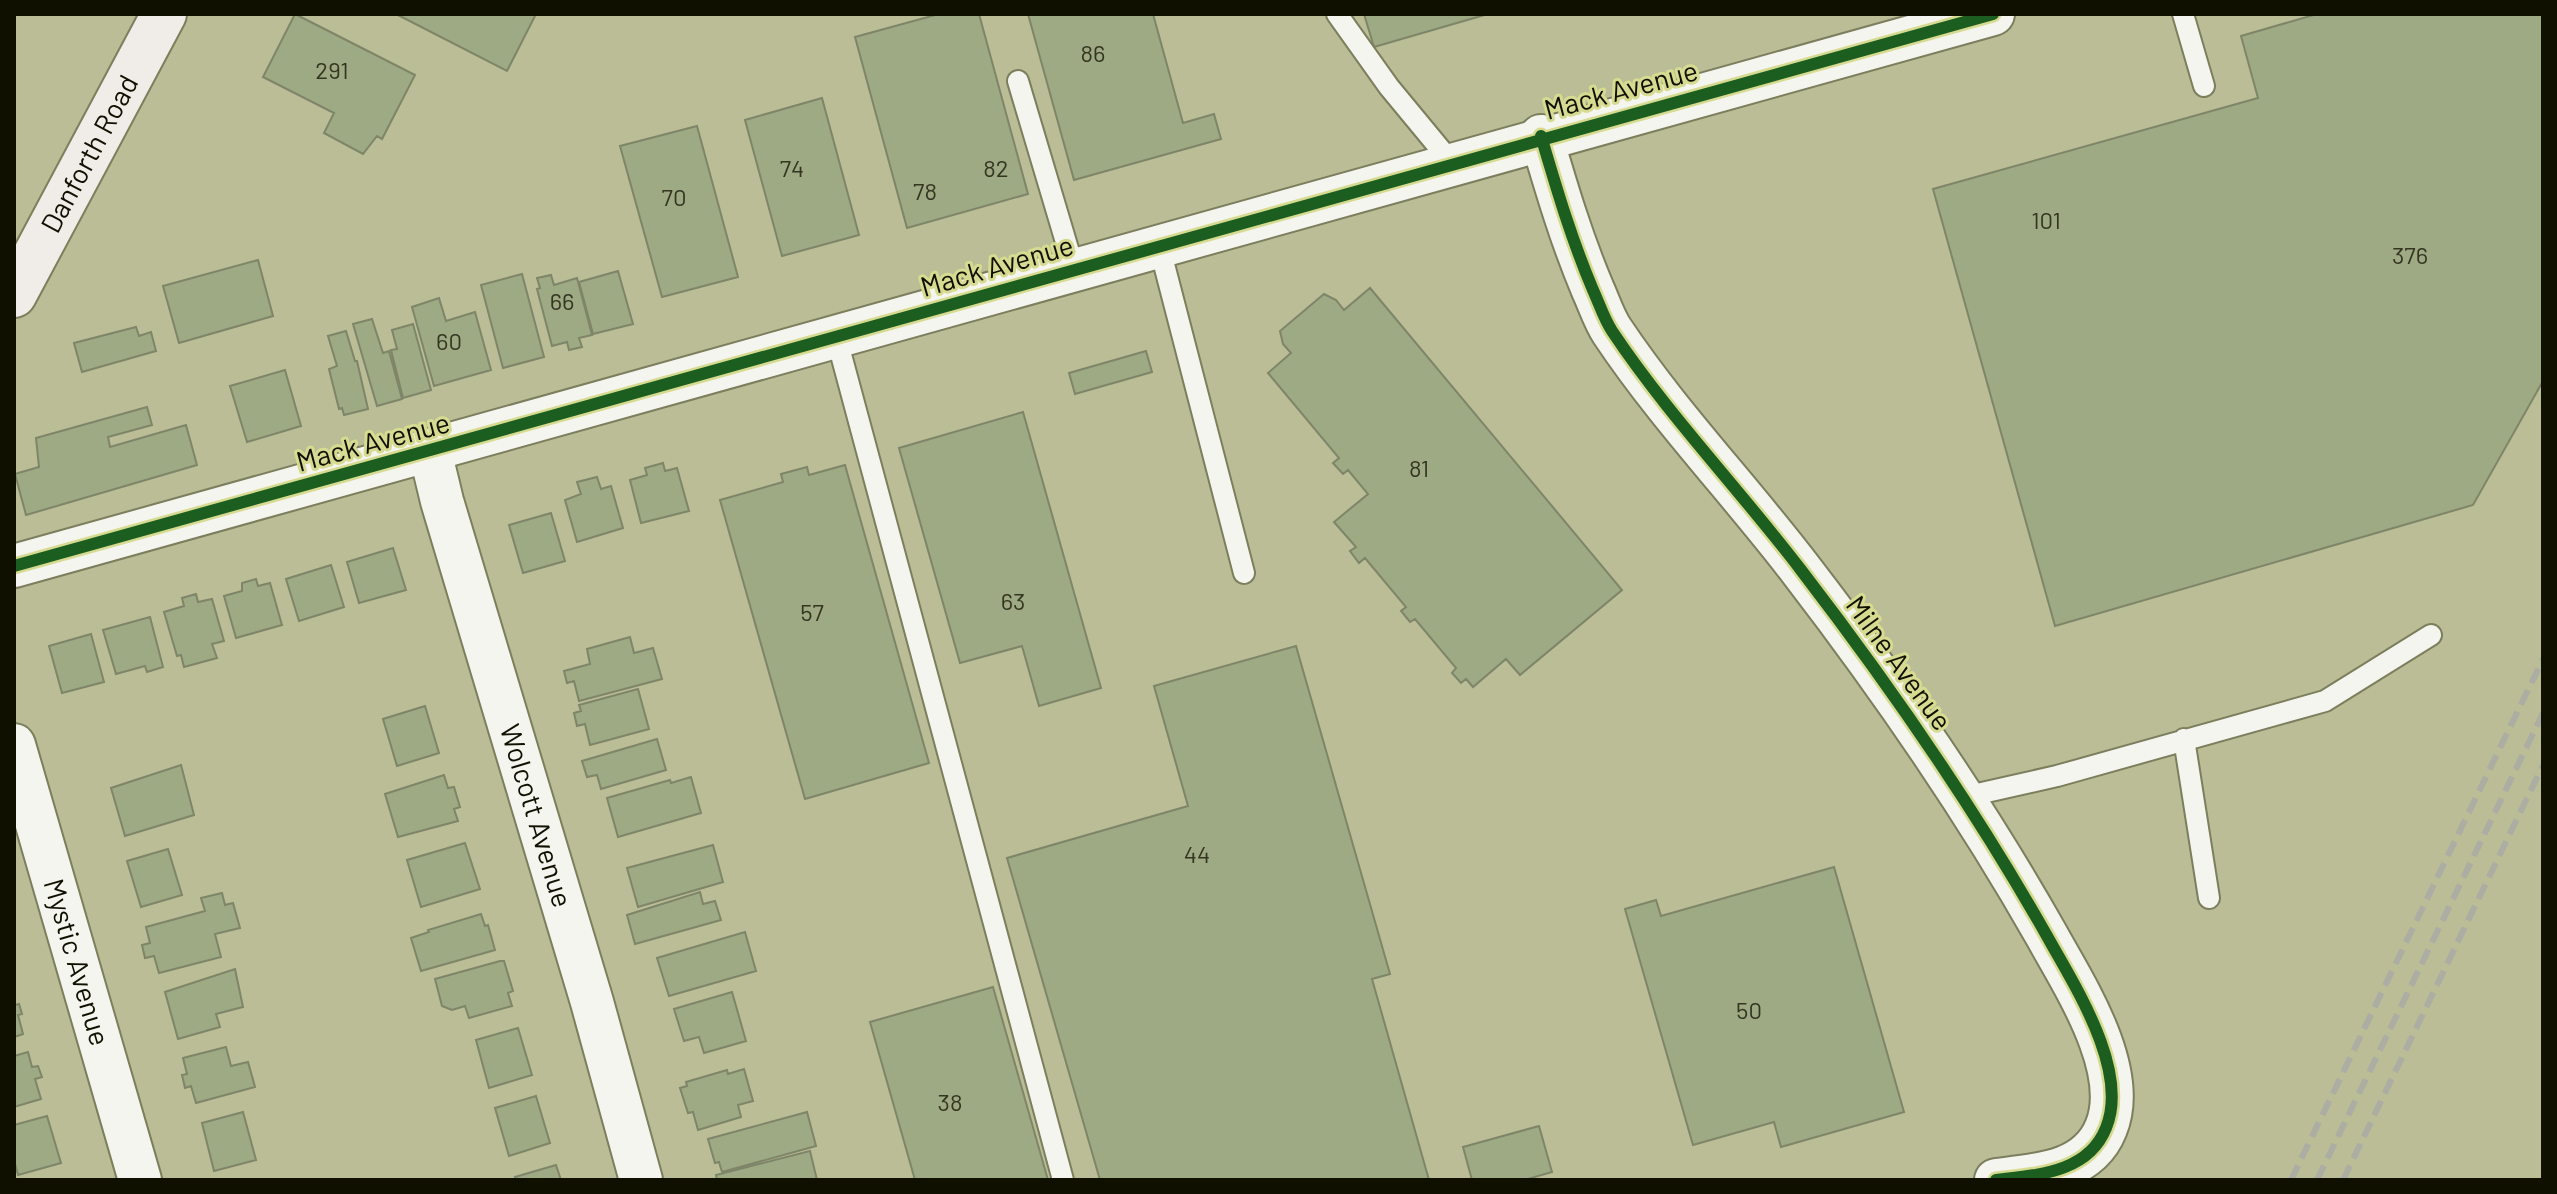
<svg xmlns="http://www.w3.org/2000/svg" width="2557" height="1194" font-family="Barlow,sans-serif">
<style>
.building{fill:#9eaa83;stroke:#7e8568;stroke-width:2}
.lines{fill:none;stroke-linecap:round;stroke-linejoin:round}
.lane-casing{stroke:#7c7e5d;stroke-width:24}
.street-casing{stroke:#7c7e5d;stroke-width:46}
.secondary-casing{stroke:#7c7e5d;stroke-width:48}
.lane{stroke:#f5f5ef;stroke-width:20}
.street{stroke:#f5f5ef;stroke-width:42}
.secondary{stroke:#f0ede8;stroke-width:44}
.rail{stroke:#acada3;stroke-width:6;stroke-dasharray:16 8;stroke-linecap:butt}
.cycleway-casing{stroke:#d6db91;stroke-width:17}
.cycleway{stroke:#1b5e20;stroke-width:12}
.labels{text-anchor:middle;stroke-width:6;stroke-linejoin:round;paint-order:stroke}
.number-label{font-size:24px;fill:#343621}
.street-label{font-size:28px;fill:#101000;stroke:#d6db91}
</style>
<rect width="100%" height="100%" fill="#babd95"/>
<!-- building -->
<path class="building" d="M295,14L415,75L382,139L377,136L363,154L324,133L334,113L263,77Z
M396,14H536L507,71Z
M939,14H979L1028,194L907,228L855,37Z
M1028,14H1153L1183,123L1214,114L1221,139L1074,180Z
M1364,14H1488L1374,47Z
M2317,14H2543V381L2473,505L2055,626L1933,189L2258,98L2241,36Z
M822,98L859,235L782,256L745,120Z
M697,126L738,277L662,297L620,146Z
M258,260L273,316L179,343L163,286Z
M618,271L633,324L593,334L579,282Z
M522,274L544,357L503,368L481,285Z
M551,275L554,285L577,278L592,335L579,338L582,347L569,350L567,342L552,346L537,289L540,288L537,278Z
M1370,288L1622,590L1520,675L1506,659L1473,687L1466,679L1461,683L1452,673L1456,668L1415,619L1410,622L1401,611L1406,607L1365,558L1359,563L1350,551L1356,547L1334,522L1368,494L1348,470L1343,474L1333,463L1339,458L1268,373L1291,353L1283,344L1280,331L1324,294L1336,300L1344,310Z
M439,298L446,321L475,312L491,370L434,386L412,307Z
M372,319L383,353L389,351L402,399L377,406L353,324Z
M413,324L431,390L403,398L391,350L397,349L392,330Z
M136,327L139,336L151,332L156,351L82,372L74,343Z
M346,331L355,361H357L368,409L344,415L342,408L339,409L329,369L337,366L328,336Z
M1146,351L1152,372L1075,394L1069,373Z
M285,370L301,426L247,442L230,386Z
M147,407L152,425L108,437L110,447L186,425L197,465L26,515L15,474L39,467L36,438Z
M1023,412L1101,688L1039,706L1022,646L960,663L899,448Z
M663,463L665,471L677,468L689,511L641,523L630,480L647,475L645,468Z
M845,465L929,763L805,799L720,500L783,482L781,474L807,467L809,475Z
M597,477L601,489L611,486L623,528L577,542L565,500L581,494L577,482Z
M551,513L565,561L523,573L509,525Z
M393,548L406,590L359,603L347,562Z
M331,565L344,607L299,621L286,579Z
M256,579L258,586L270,583L282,625L236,638L224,596L242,591V583Z
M196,594L198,602L212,599L224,641L212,644L217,658L184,667L181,655L177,656L164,612L184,606L182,598Z
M150,617L163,667L147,672L145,666L116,674L103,630Z
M91,634L104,682L62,693L49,646Z
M630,637L634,653L653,648L662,679L579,701L574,681L567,683L564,671L590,664L587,649Z
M1296,646L1390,974L1372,979L1429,1180H1100L1007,858L1188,806L1154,686Z
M638,689L649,729L590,745L585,724L577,726L574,713L581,711L579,705Z
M425,706L439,753L397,766L383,719Z
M657,739L666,770L601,789L597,775L587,777L582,761Z
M181,765L194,815L125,836L111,788Z
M444,775L448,788L454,787L460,807L454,809L458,821L398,837L385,794Z
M691,777L701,813L618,837L607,798L670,780L671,783Z
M465,843L480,889L421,907L407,860Z
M713,845L723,882L638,907L627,868Z
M168,849L182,895L141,907L127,861Z
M1834,867L1904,1112L1781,1147L1774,1122L1693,1145L1625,909L1656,900L1661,916Z
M700,892L703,904L715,901L721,920L635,944L627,915Z
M222,893L225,905L233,903L240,928L215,934L221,957L159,973L154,956L145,958L142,945L150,943L146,927L205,911L201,898Z
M481,914L485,926L488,925L495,950L421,971L411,938L429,932L428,930Z
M745,932L756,971L669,996L657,958Z
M500,961H504L513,991L508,993L512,1006L469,1018L465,1006L452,1010L442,1006L435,979Z
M235,969L243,1007L216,1014L220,1027L178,1039L165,992Z
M993,987L1048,1180H915L870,1022Z
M732,992L746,1041L704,1053L699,1037L684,1041L674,1009Z
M14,1002L15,1005L19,1004L22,1014L18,1015L23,1034L14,1037Z
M518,1028L532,1075L489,1088L476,1040Z
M226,1047L231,1066L248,1062L255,1087L196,1103L191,1086L185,1088L182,1075L187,1074L183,1058Z
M28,1052L32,1067L38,1066L42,1077L35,1079L41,1099L14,1107V1056Z
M744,1069L753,1101L738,1105L741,1117L698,1130L693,1112L688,1113L680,1088L687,1086L686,1082L727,1070L728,1074Z
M536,1096L550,1143L509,1156L495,1108Z
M243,1112L256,1160L214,1171L202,1123Z
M807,1112L816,1146L722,1172L719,1162L715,1163L708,1139Z
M47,1116L61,1163L18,1175L14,1160V1125Z
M1539,1126L1552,1172L1524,1180H1472L1463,1147Z
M810,1151L817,1180H717L716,1175Z
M556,1165L561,1180H516L515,1177Z"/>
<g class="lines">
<defs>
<path id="lane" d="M1337,14L1389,87L1451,162
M2183,14L2204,86
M1018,81L1074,269
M1159,245L1244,573
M836,336L1063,1180
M2184,739L2209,898
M1964,797L2057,776L2325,701L2431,635"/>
<g id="street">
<path d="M1541,136C1557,190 1571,238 1593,290C1599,303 1604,319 1612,331C1668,415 1740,490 1801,570C1891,687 1974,807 2047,936C2074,985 2130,1070 2106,1128C2088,1173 2037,1175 1996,1180"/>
<path id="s1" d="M430,451L442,501L592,1002L641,1180"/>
<path d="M14,566C674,384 1332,194 1993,14"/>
<path id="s2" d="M14,745L140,1180"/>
</g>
<g id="secondary">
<path id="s3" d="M14,295L164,14"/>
</g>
</defs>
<!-- lane casing -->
<use href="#lane" class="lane-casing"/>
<!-- street casing -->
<use href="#street" class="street-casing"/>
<!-- secondary casing -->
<use href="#secondary" class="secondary-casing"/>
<!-- lane -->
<use href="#lane" class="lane"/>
<!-- street -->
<use href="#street" class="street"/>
<!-- secondary -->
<use href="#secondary" class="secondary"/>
<!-- rail -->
<path class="rail" d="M2291,1180L2543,659
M2317,1180L2543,713
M2343,1180L2543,765"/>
<defs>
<path id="cycleway" d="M1541,136C1557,190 1571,238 1593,290C1599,303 1604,319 1612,331C1668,415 1740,490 1801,570C1891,687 1974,807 2047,936C2074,985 2130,1070 2106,1128C2088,1173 2037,1175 1996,1180
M14,566C674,384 1332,194 1993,14"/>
</defs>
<!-- cycleway casing -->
<use href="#cycleway" class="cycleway-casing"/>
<!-- cycleway -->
<use href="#cycleway" class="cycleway"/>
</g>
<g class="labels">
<!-- number labels -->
<g class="number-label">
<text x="1093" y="62">86</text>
<text x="332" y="79">291</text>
<text x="792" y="177">74</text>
<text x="996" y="177">82</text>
<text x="925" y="200">78</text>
<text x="674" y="206">70</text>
<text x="2046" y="229">101</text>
<text x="2410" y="264">376</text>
<text x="562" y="310">66</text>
<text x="449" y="350">60</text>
<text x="1419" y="477">81</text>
<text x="1013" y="610">63</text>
<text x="812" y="621">57</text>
<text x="1197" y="863">44</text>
<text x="1749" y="1019">50</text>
<text x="950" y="1111">38</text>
</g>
<!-- street labels -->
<g class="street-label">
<text transform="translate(1621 90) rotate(-15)" y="10">Mack Avenue</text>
<text dy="10" stroke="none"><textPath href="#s3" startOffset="160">Danforth Road</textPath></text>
<text transform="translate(997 266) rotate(-16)" y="10">Mack Avenue</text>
<text transform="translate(373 442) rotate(-15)" y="10">Mack Avenue</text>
<text transform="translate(1899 663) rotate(54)" y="10">Milne Avenue</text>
<text dy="10" stroke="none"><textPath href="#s1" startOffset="380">Wolcott Avenue</textPath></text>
<text dy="10" stroke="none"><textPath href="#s2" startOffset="226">Mystic Avenue</textPath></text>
</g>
</g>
<!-- border -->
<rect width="2557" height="1194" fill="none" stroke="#101000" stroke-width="32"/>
</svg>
